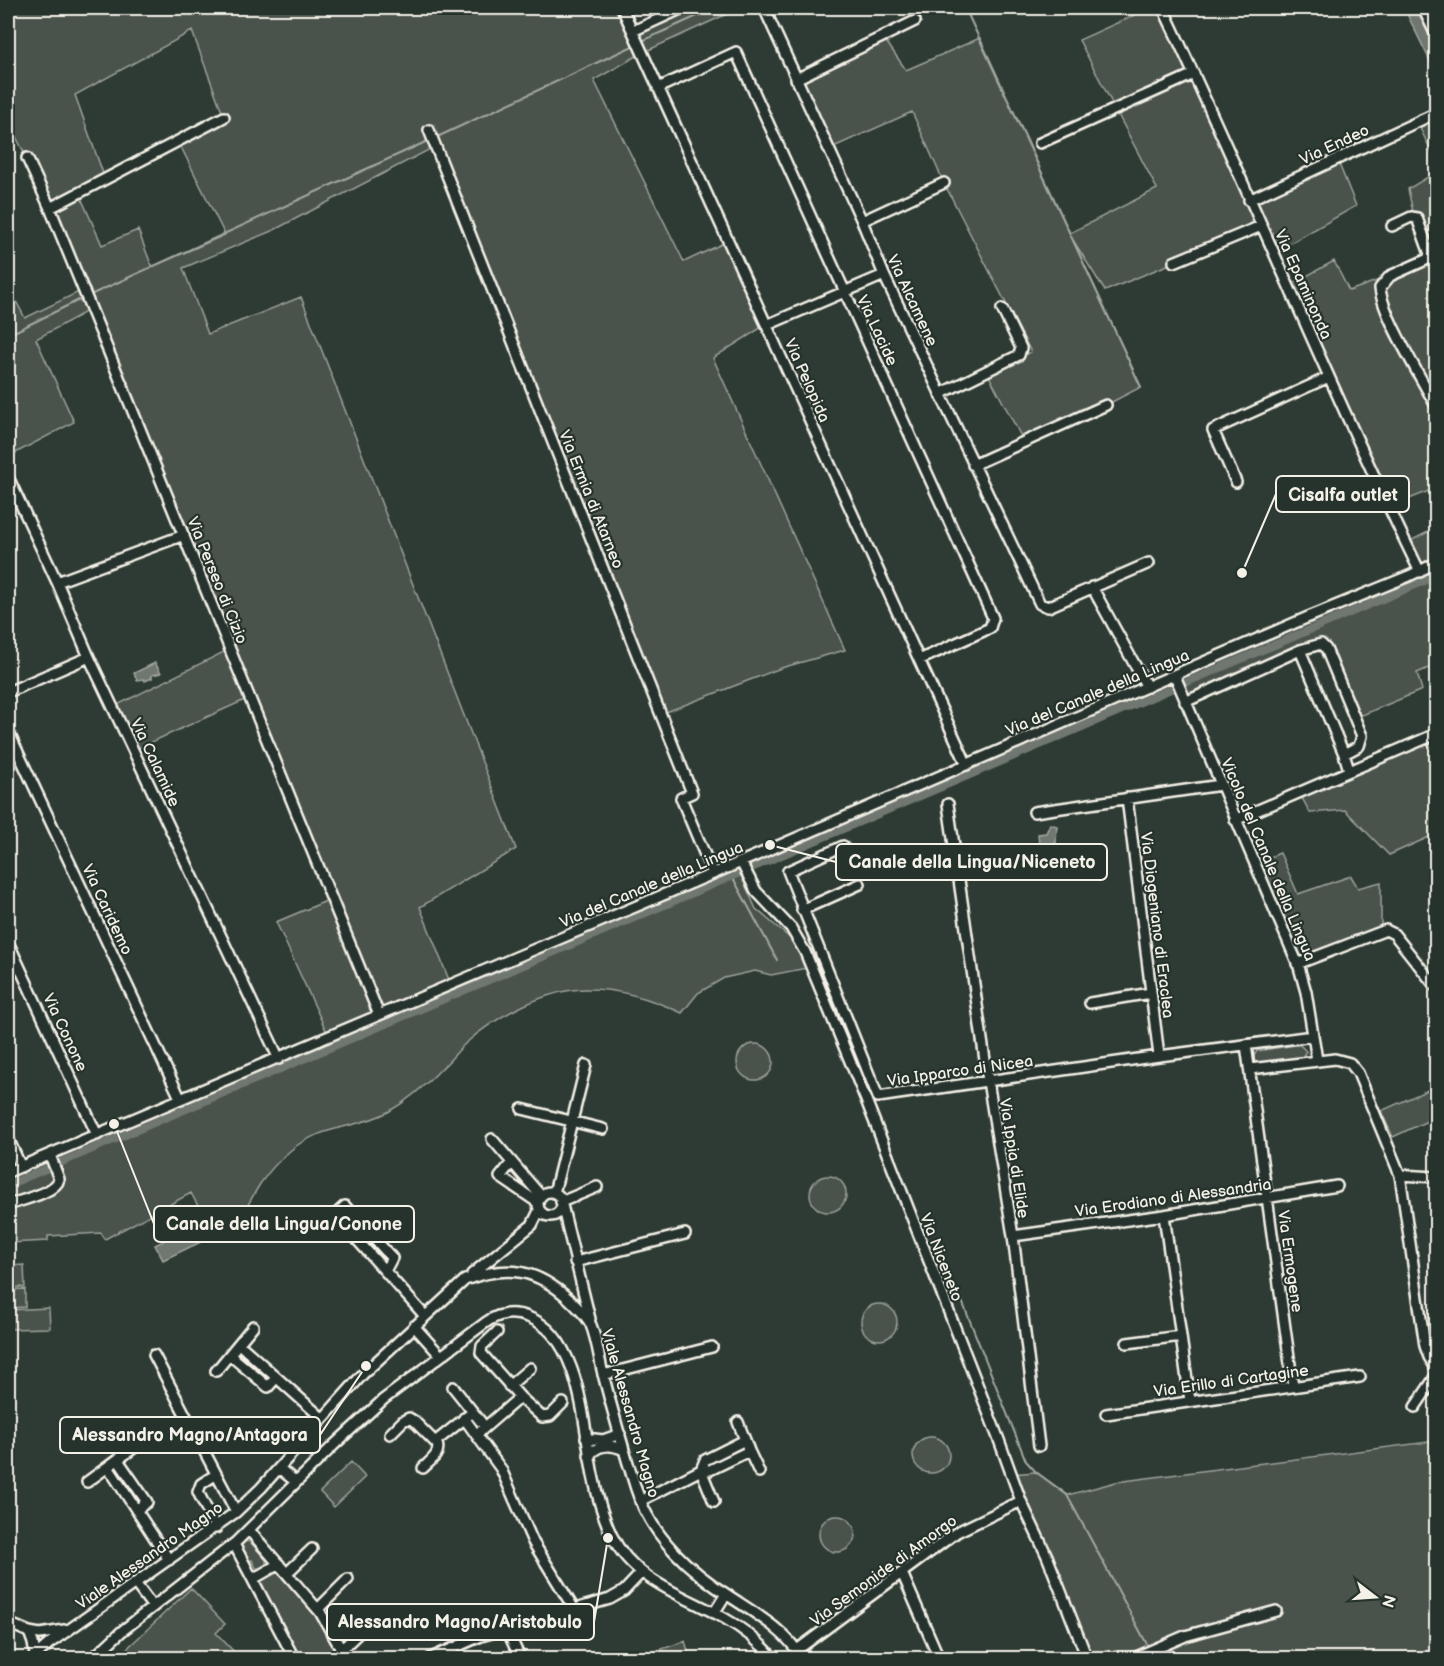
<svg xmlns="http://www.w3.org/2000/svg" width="1444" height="1666" font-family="'Balsamiq Sans',sans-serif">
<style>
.green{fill:#48524c;stroke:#9ea29a;stroke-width:1.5;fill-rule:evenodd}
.water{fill:#6f7770;stroke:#a4a8a0;stroke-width:1.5}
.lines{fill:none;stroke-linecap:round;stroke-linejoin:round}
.stream{stroke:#a4a8a0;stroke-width:2}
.canal{stroke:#6f7770;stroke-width:8}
.minor-casing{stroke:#f4f1e8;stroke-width:14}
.minor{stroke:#26332d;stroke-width:9}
.labels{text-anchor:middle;stroke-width:4.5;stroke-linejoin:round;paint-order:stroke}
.street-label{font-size:16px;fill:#f4f1e8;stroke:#26332d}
.leader{fill:none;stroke:#f4f1e8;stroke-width:2}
.callout-dot{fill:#f4f1e8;stroke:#26332d;stroke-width:2}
.callout{fill:#26332d;stroke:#f4f1e8;stroke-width:2}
.callout-label{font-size:18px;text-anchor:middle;font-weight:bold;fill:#f4f1e8}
</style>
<rect width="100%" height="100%" fill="#2e3b34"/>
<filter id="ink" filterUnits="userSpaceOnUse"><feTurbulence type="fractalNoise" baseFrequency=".0167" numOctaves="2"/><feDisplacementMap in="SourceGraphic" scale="12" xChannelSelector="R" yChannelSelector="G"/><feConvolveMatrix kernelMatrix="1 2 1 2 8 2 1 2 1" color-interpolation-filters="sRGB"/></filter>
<g filter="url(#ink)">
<!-- green -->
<path class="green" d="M8,8H622L633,31L683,8H740L642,53L594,80L684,262L728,241L767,324L713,358L845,650L781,668L661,714L436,146L274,230L183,268L208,334L301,297L516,849L420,907L451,985L329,1037L276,922L331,899L249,698L134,750L113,707L230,649L91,309L36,339L74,422L8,457V286L25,318L83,290L27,158L12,129L8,131ZM192,31L224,117L178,141L225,235L152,267L138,230L102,245L79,193L105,179L75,95Z
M1150,8H1163L1249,199L1337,159L1356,206L1273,253L1261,226L1105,291L1073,240L1141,387L1106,405L1024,442L987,372L1031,352L944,183L912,112L829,149L796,79L883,37L906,70L980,38L1070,233L1157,189L1079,40Z
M1436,114V161L1417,122Z
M1436,172V488L1390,507L1288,286L1334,261L1349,291L1390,276L1430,254L1414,217L1408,189Z
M1436,528V665L1417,673L1422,690L1355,718L1317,644L1185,702L1175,676L1419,572L1406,543Z
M1436,734V834L1389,855L1345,810L1310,813L1299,792Z
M1280,853L1298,894L1351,876L1358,888L1381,882V930L1297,964L1254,863Z
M732,870L739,871L756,909L798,945L807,968L771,975L755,971L724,978L698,993L682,1013C654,1000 621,989 589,989C548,988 496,1016 466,1043C458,1050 452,1059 444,1066C428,1083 409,1100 388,1112C357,1129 321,1125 291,1150C279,1160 269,1171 260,1184C247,1205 239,1227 216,1240L191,1193L105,1239L101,1233L48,1236V1241L8,1243V1178Z
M737 1062a18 18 0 1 1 36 0a18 18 0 1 1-36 0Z
M1296,1045H1300L1306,1051L1301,1059L1257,1065L1254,1062L1253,1057L1257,1051Z
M1430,1089L1436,1104V1117L1393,1137L1381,1111Z
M810 1194a18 18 0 1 1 36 0a18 18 0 1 1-36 0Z
M24,1265L25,1287L8,1288V1266Z
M25,1289V1307L8,1308V1290Z
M861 1322a18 18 0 1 1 36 0a18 18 0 1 1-36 0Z
M49,1308L50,1328L8,1329V1310Z
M913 1455a18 18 0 1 1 36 0a18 18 0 1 1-36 0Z
M1436,1441V1658H1087L1011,1474L1036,1472L1068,1495L1116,1482Z
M351,1462L365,1477L334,1507L320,1492Z
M819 1534a18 18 0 1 1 36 0a18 18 0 1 1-36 0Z
M245,1541L250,1542L266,1560V1565L263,1569L256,1568L252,1560L248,1562L239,1544Z
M276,1571L316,1613L342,1658H300L259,1583L260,1580Z
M191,1588L225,1624L216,1633L240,1658H117Z
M685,1641L690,1658H646L645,1655Z"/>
<!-- water -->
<path class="water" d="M1404,8H1416L1436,50V73Z
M155,663L161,673L152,675V678L145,681L144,679L137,680L134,673Z
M1050,824L1057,826L1056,843L1046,846L1039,844L1038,834L1046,833Z
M195,1225L203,1241L163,1260L155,1245Z"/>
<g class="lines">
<!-- stream -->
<path class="stream" d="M965,8L1141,387
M642,41L715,8
M435,138L637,44
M88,296L430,140
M8,335L83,298
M732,876L777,960
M960,1296L1026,1461L1036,1472L1067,1495L1149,1648"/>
<!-- canal -->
<path class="canal" d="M8,1185L1436,576"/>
<defs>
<path id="minor" d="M622,8L967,765
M764,8L862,221L884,275L1040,604L1048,607L1149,563
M1163,8C1251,194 1329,386 1420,572
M1423,8L1436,35
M633,31L683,8
M796,79L915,21
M658,88L736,52L993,618L990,628L919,660
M429,130L692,793L681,798L713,874
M1040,143L1194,74
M27,158L50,208L379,1015
M1249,200L1432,115
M50,208L224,117
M862,221L944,183
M1392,226L1411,217L1417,218L1430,254L1428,259L1390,276L1380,288C1382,315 1422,379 1436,406
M1174,262L1261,226
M767,325L884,275
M940,394L1019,355L1021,348L1002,309
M973,465L1106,405
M8,477L57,582L89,657L279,1059
M1236,482L1213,430L1329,377
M57,582L184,535
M1092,587L1147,687
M1175,676L1299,967L1306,992L1317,1060
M8,692L89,657
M1185,702L1300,650
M8,731L181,1100
M1344,754L1359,746L1362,736L1326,649L1321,644L1300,650L1344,754L1349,770
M1127,798L1159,1056
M948,804L988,1081L1013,1236L1039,1446
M1034,812L1221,785
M1235,820L1436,734
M843,846L788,871L878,1097L1159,1056L1313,1036
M741,862L756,891L791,928L805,952L866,1100L999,1440L1021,1501L1047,1556L1087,1658
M802,910L860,884
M8,942L97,1135
M1297,964L1386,930L1394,934L1436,987
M1090,1003L1151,993
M1246,1045L1293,1386
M1250,1069L1335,1059L1350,1063L1358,1073L1400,1175L1425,1346L1429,1357L1436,1368
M522,1109L603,1129
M8,1138L21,1167
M492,1139L541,1196
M512,1162L500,1177L537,1202
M8,1172L741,862L1306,618L1409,576L1436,563
M1400,1175L1436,1177
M538 1204a12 12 0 1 1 24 0a12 12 0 1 1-24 0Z
M554,1193L586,1065
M561,1202L597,1187
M8,1205C21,1200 56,1193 59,1179L50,1155
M562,1205L590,1319
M1164,1215L1190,1401
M1013,1236L1164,1215L1337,1186
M575,1262L685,1234
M385,1271L392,1258L345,1206L335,1215L425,1316
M472,1274L532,1225L539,1211
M414,1326L440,1355
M497,1332L482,1346L481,1353L520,1397L542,1417L550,1416L563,1403
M1127,1343L1181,1336
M239,1344L322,1418
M154,1355L236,1512
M230,1355L268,1387L276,1378
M216,1371L253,1326
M603,1375L712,1347
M509,1386L530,1368
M453,1387L485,1427
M1415,1407L1436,1376
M1106,1414L1360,1377
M464,1418L501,1469L533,1542L574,1609
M738,1422L745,1440
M390,1434L403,1421L409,1418L414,1421L437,1444C441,1454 430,1461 423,1468
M476,1435L520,1397
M586,1438L603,1440L620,1434
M435,1442L469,1415
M749,1451L759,1472
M589,1456C597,1444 611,1444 624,1450
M118,1460L147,1502L136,1510
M108,1467L169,1560
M279,1468L296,1482
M215,1475L201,1484L198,1492L216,1528
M87,1482L139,1444
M640,1501L701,1470H710L749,1451L745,1440L705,1460L701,1470L714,1502
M249,1530L320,1612L346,1658
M234,1544L294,1658
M287,1573L312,1549
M902,1573L939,1658
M253,1579L279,1564
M135,1583L153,1607
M318,1609L348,1579
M714,1613L726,1594
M8,1623L29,1632
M506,1628L520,1658
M341,1650L369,1623
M797,1650L957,1532L1021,1501
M35,1655L33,1643L29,1632L40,1634L64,1630
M33,1658L50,1643L236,1512L261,1488L363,1374L465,1280C508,1264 537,1269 570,1300C577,1307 587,1316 591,1325C597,1340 599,1358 603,1374C613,1413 624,1451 636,1489C652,1538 690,1571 732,1598C758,1615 786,1631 802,1658
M93,1658L122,1631L236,1542L334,1445L384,1399L485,1323C499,1313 512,1311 528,1317C582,1337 583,1428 593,1475C597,1496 603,1517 612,1536C634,1581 683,1595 724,1618C742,1628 760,1642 773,1658
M431,1658L481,1636L610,1599L624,1591L641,1573
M1134,1658L1185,1636L1276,1611"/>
</defs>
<!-- minor casing -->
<use href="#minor" class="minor-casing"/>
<!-- minor -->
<use href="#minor" class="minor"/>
</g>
</g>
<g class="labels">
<!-- street labels -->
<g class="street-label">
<text transform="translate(1334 144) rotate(-25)" y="6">Via Endeo</text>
<text transform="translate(1304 284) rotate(66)" y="6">Via Epaminonda</text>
<text transform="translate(913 300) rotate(65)" y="6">Via Alcamene</text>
<text transform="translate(878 330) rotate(65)" y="6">Via Lacide</text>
<text transform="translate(808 380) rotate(66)" y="6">Via Pelopida</text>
<text transform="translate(592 499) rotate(68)" y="6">Via Ermia di Atarneo</text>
<text transform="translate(218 580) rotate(68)" y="6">Via Perseo di Cizio</text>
<text transform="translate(1097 692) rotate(-23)" y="6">Via del Canale della Lingua</text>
<text transform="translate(156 762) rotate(65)" y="6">Via Calamide</text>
<text transform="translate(1269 859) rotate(67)" y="6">Vicolo del Canale della Lingua</text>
<text transform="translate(651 884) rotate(-23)" y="6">Via del Canale della Lingua</text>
<text transform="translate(108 909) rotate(65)" y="6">Via Caridemo</text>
<text transform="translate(1158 925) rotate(83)" y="6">Via Diogeniano di Eraclea</text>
<text transform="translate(66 1032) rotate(65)" y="6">Via Conone</text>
<text transform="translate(960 1070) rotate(-8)" y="6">Via Ipparco di Nicea</text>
<text transform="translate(1015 1158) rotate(81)" y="6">Via Ippia di Elide</text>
<text transform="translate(1173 1197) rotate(-8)" y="6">Via Erodiano di Alessandria</text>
<text transform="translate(942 1257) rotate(69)" y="6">Via Niceneto</text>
<text transform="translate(1291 1261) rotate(82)" y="6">Via Ermogene</text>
<text transform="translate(1231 1380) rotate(-8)" y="6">Via Erillo di Cartagine</text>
<text transform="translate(631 1413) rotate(74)" y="6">Viale Alessandro Magno</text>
<text transform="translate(149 1555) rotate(-35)" y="6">Viale Alessandro Magno</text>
<text transform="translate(883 1570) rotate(-36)" y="6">Via Semonide di Amorgo</text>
</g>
</g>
<!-- callouts -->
<path class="leader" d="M1242 573L1276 494M770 845L836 862M114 1124L154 1224M366 1366L320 1435M608 1538L594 1622"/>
<g class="callout-dot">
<circle cx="1242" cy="573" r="6"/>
<circle cx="770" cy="845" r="6"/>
<circle cx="114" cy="1124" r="6"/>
<circle cx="366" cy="1366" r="6"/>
<circle cx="608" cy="1538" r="6"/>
</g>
<g class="callout">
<rect x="1276" y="476" width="133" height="36" rx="6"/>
<rect x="836" y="844" width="271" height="36" rx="6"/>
<rect x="154" y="1206" width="260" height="36" rx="6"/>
<rect x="60" y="1417" width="260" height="36" rx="6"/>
<rect x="327" y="1604" width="267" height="36" rx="6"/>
</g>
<g class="callout-label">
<text x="1343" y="501">Cisalfa outlet</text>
<text x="972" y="868">Canale della Lingua/Niceneto</text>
<text x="284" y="1230">Canale della Lingua/Conone</text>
<text x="190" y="1441">Alessandro Magno/Antagora</text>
<text x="460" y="1628">Alessandro Magno/Aristobulo</text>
</g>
<!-- margin -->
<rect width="1444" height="1666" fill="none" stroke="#26332d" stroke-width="30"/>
<rect x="15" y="15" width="1414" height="1636" fill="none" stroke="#f4f1e8" stroke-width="2" filter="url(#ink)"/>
<!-- north arrow -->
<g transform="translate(1375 1597) rotate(107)" stroke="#26332d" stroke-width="4.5" paint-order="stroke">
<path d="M0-4.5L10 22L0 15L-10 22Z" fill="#f4f1e8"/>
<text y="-9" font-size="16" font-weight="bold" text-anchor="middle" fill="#f4f1e8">N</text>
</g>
</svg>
